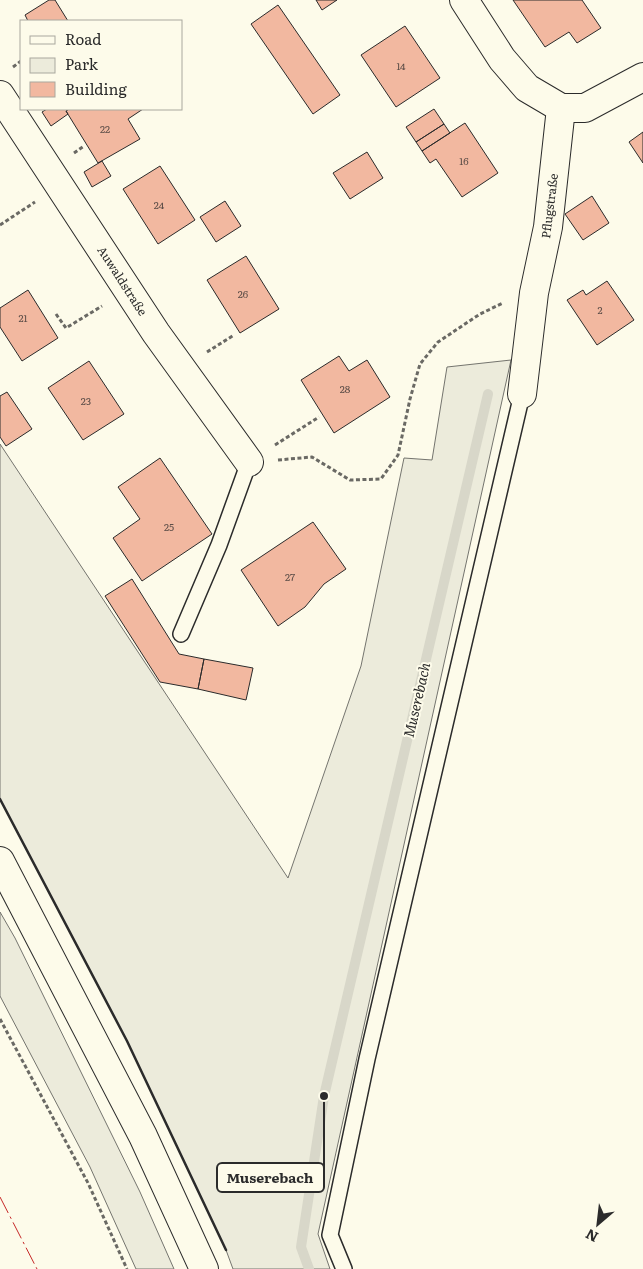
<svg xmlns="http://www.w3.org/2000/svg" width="643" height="1269" font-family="Literata,serif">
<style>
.green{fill:#ecebdb;stroke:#74746e}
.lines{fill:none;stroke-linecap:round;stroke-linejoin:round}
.stream{stroke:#d8d7c9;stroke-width:10}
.building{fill:#f2b8a0;stroke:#2b2b2b}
.lane-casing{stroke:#2b2b2b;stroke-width:18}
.street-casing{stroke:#2b2b2b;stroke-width:30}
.primary-casing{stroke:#2b2b2b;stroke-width:30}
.path{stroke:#6a6964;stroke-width:3;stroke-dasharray:4 2.5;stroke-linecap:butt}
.lane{stroke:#fdfbea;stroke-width:15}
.street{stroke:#fdfbea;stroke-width:28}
.primary{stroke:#fdfbea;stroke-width:28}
.wall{stroke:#2b2b2b;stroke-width:2.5}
.power{stroke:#c62828;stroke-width:1;stroke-dasharray:18 4 2.5 4;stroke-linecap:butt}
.labels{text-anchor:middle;stroke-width:4;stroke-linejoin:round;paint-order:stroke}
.number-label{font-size:10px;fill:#5d4e48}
.street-label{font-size:12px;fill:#2b2b2b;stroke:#fdfbea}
.water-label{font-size:14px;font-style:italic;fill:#2b2b2b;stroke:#fdfbea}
.leader{fill:none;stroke:#2b2b2b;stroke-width:2}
.callout-dot{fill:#2b2b2b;stroke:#fdfbea;stroke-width:2}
.callout{fill:#fdfbea;stroke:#2b2b2b;stroke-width:2}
.callout-label{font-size:14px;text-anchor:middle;font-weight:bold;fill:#2b2b2b}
</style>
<rect width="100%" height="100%" fill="#fdfbea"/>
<!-- green -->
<path class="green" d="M511,360L318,1234L330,1269H233L226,1250L127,1041L0,799V444L288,878L361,666L404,458L432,460L447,367Z
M0,912L15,938L140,1192L174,1269H136L90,1167L0,996Z"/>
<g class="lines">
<!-- stream -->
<path class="stream" d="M309,1269L301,1247L324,1096L488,394"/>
</g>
<!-- building -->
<path class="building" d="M49,0H55L68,21H28L25,15Z
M316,0H337L322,10Z
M513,0H582L601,28L577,43L569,32L545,47Z
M278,5L340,95L313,114L251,24Z
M405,26L440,78L396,107L361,55Z
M47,109H69L66,111L68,114L51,126L42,112Z
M69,109H143L128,119L140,139L98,163L66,111Z
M434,109L444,124L416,142L406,127Z
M465,123L498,173L462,197L436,159L430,163L422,151Z
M444,124L450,133L422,151L416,142Z
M643,132V163L629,142Z
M367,152L383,178L350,199L333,173Z
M102,161L111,176L92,187L84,172Z
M160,166L195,220L158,244L123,189Z
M592,196L609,223L583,240L565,214Z
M225,201L241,226L216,242L200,217Z
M246,256L279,309L240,333L207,280Z
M607,281L634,320L597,345L567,300L583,290L586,295Z
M28,290L58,338L22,361L0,327V308Z
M339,356L349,371L367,360L390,397L334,433L301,380Z
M89,361L124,414L83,440L48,388Z
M7,392L32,429L6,446L0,437V396Z
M160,458L212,534L142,581L113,538L140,519L118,487Z
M313,522L346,569L324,584L305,607L278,626L241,570Z
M132,579L179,654L204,659L198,689L160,682L105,596Z
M204,659L253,668L246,700L198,689Z"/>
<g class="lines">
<defs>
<path id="lane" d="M181,634L219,545L249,462
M344,1269L330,1235L367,1059L522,394"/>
<path id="street" d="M464,0L502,59L527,88L561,108H585L643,77
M0,95L156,333L249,462
M522,394L534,293L548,227L561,108"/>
<path id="primary" d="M0,861L143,1136L204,1269"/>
</defs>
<!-- lane casing -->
<use href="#lane" class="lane-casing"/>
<!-- street casing -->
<use href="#street" class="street-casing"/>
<!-- primary casing -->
<use href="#primary" class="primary-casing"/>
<!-- path -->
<path class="path" d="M13,67L21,61
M74,153L84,146
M0,225L35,202
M56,314L66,328L102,306
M207,352L234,335
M275,445L319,417
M278,460L312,457L350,480L381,479L398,455L410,399L420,364L438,342L480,314L503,303
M0,1019L88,1183L127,1269"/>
<!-- lane -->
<use href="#lane" class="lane"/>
<!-- street -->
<use href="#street" class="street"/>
<!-- primary -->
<use href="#primary" class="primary"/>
<!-- wall -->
<path class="wall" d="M0,799L127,1041L226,1250"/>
<!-- power -->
<path class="power" d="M0,1197L37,1269"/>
</g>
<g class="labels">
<!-- number labels -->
<g class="number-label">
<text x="401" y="70">14</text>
<text x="105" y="133">22</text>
<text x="464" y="165">16</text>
<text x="159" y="209">24</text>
<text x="243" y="298">26</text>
<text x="600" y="314">2</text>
<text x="23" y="322">21</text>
<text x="345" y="393">28</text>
<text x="86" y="405">23</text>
<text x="169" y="531">25</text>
<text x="290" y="581">27</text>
</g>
<!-- street labels -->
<g class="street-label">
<text transform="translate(550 206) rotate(-83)" y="4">Pflugstraße</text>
<text transform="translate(122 281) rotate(57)" y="4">Auwaldstraße</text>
</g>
<!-- water labels -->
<g class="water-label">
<text transform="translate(417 700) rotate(-77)" y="5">Muserebach</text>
</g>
</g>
<!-- callouts -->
<path class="leader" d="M324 1096L324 1178"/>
<circle class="callout-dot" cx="324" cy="1096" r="5"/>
<rect class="callout" x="217" y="1163" width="107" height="29" rx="5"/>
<g class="callout-label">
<text x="270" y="1183">Muserebach</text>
</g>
<!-- legend -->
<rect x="20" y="20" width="162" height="90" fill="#fdfbea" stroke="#a9a89e"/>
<rect x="30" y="36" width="25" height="8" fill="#fdfbea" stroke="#a9a89e"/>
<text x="65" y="45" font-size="15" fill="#2b2b2b">Road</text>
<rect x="30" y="58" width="25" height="15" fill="#ecebdb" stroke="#a9a89e"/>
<text x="65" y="70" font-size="15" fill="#2b2b2b">Park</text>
<rect x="30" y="82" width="25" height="15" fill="#f2b8a0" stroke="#a9a89e"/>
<text x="65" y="95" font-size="15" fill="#2b2b2b">Building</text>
<!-- north arrow -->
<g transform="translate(598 1224) rotate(208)" stroke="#fdfbea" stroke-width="4" paint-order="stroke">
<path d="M0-4L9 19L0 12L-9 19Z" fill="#2b2b2b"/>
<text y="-8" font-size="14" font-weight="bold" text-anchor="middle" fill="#2b2b2b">N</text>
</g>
</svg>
